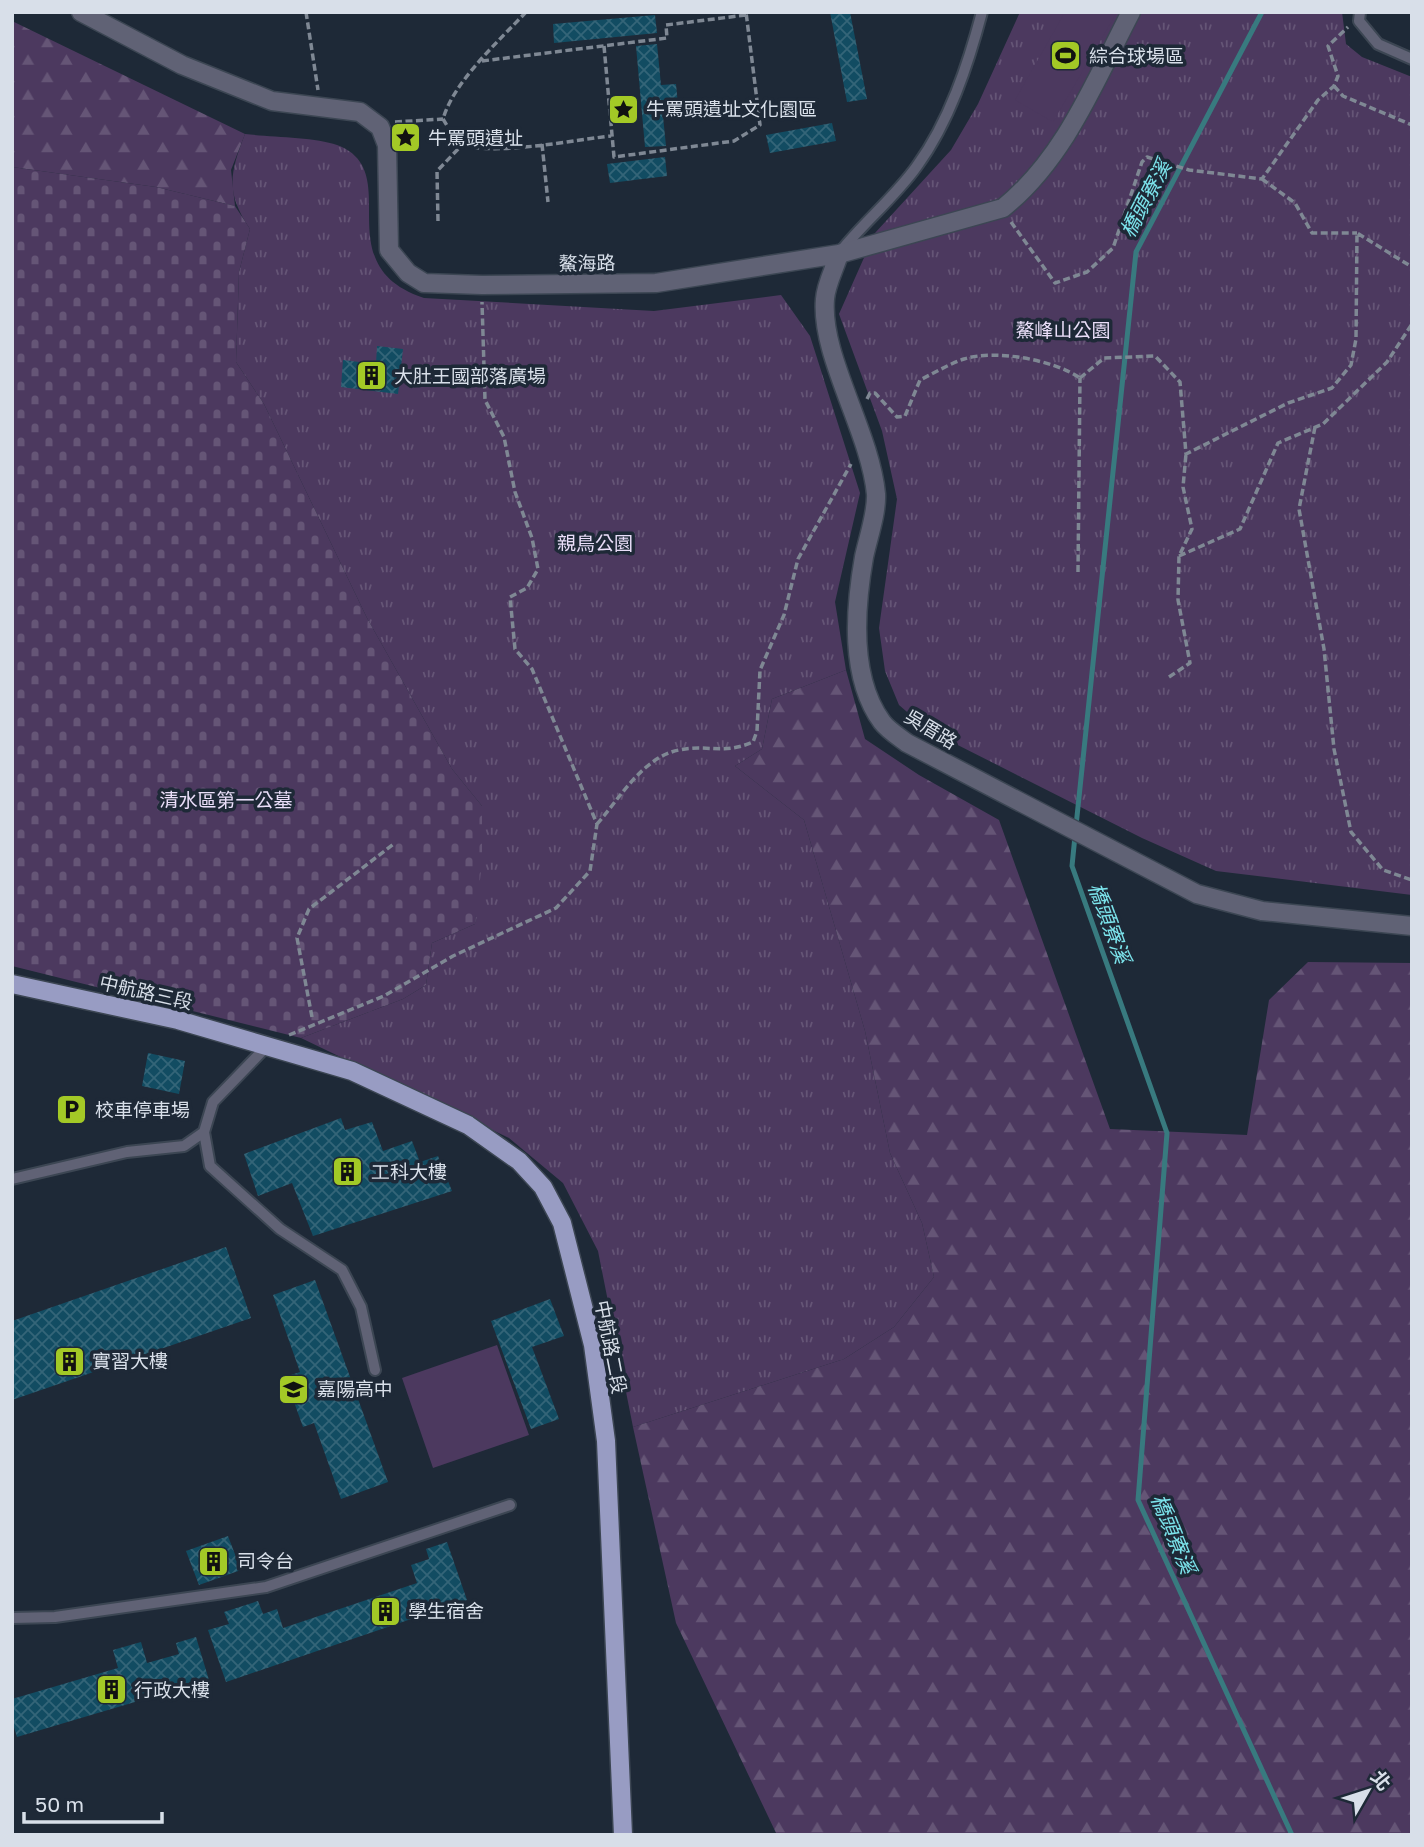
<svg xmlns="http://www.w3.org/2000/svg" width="1424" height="1847" font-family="'Golos Text','Noto Sans TC',sans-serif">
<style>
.grass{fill:url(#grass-tufts)}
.forest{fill:url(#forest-firs)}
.cemetery{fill:url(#cemetery-stones)}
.pitch{fill:#4c395f}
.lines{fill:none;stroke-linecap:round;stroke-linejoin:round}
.stream{stroke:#387a7f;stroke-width:5}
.building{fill:url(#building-cross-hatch)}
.lane-casing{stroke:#3c4653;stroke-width:14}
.street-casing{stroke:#3c4653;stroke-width:21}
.primary-casing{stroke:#3c4653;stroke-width:21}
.path{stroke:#7f8894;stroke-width:3.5;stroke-dasharray:7 3.5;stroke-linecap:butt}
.lane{stroke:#606275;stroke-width:10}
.street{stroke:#606275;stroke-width:18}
.primary{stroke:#989cc3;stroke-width:18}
.labels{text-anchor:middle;stroke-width:7;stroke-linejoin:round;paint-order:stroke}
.poi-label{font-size:19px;fill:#d8dfe9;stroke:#1e2937;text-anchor:start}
.street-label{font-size:19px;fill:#d8dfe9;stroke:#1e2937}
.park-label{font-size:19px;fill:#eadef9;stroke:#1e2937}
.water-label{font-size:21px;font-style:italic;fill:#7ce4ec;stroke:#1e2937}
</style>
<defs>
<pattern id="grass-tufts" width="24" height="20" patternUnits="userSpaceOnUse" patternTransform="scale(1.75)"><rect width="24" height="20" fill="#4c395f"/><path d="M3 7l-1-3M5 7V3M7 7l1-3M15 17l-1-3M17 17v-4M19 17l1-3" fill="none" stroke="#655576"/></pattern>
<pattern id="forest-firs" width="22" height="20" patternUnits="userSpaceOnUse" patternTransform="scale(1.75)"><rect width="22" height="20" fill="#4c395f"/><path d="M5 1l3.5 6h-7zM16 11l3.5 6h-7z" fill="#655576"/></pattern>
<pattern id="cemetery-stones" width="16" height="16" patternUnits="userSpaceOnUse" patternTransform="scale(1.75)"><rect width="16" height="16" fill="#4c395f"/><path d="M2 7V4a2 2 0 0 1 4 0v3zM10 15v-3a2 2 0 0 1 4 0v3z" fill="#655576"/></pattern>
<pattern id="building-cross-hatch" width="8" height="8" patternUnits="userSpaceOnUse" patternTransform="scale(1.75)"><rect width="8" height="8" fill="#124c62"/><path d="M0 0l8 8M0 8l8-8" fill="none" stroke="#346578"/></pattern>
</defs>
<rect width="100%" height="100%" fill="#1e2937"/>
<!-- grass -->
<path class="grass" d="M1020,12H1342L1346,44L1362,57L1412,77V895L1216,871L1142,838L928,730L899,705L885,671L879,628L897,499L882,431L839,314L875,233L951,150L978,104Z
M245,134C270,137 315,137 337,145C407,171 324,265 424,298L654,311L781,295L810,336L860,493L835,602L846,670L772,699L762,749L735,766L804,820L865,1031L890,1153L922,1223L934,1277L894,1327L844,1359L633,1427L598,1251L563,1183L509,1138L301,1038L403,999L426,985L432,943L475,924L482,806L452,769L367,618L264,404L236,362L239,272L250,229C225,192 230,173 245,134Z"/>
<!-- forest -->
<path class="forest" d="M12,21L245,134L231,170L235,206L156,187L12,167Z
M846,670L865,739L919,775L999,820L1110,1129L1247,1135L1269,1000L1308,962L1412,963V1835H777L676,1623L633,1427L844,1359L894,1327L934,1277L922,1223L890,1153L865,1031L804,820L735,766L762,749L772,699Z"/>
<!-- cemetery -->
<path class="cemetery" d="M12,167L156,187L235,206L250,229L239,272L236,362L264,404L367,618L452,769L482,806V862L475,924L432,943L426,985L403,999L301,1038L12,966Z"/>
<!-- pitch -->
<path class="pitch" d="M1065,12H1117L1053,122L1015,100Z
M497,1345L529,1435L433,1468L402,1378Z"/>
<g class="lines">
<!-- stream -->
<path class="stream" d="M1076,826L1136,252L1262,12
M1075,836L1072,866L1167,1133L1138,1500L1292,1835"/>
</g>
<!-- building -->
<path class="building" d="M830,12H850L867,99L847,102Z
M655,15L657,33L554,43L553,24Z
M657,44L661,85L676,84L678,105L662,106L666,146L645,147L636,46Z
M832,123L836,141L770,153L766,135Z
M665,157L667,176L610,183L607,164Z
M377,346L403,349L398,394L341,387L343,360L376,364Z
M148,1053L185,1061L179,1094L142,1086Z
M341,1118L345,1130L372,1122L383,1151L412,1141L420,1162L438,1156L452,1191L313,1236L292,1183L258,1196L244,1154Z
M226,1247L251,1318L12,1400V1321Z
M315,1280L388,1482L341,1499L314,1423L303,1427L285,1377L300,1372L273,1295Z
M550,1299L564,1336L532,1347L559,1419L531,1429L491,1321Z
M228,1536L241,1570L199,1585L186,1551Z
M447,1542L467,1600L226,1682L208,1630L229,1624L224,1612L258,1601L263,1614L277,1609L283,1628L417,1583L411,1565L429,1559L426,1549Z
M196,1637L209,1680L17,1737L12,1721V1699L118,1668L113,1650L141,1642L147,1663L179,1654L176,1643Z"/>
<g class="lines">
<defs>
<path id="lane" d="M1360,12L1359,21L1378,44L1412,59
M841,251C864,222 895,197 917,166C949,122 968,65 982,12
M204,1132L210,1166L280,1229L342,1270L361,1307L375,1370
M12,1179L127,1152L184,1146L204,1132L213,1102L268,1045
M12,1618L55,1617L266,1587L510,1505"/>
<path id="street" d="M81,12L182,65L272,101L360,112L380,127L387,145L389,250L408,273L424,283L482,285L656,283L839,254L1003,208C1065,158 1095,81 1131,12
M839,254C835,268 826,284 825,299C820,356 870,431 876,494C877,513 868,538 864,557C855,608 849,677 882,722C888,730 899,737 907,743L1197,894L1262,911L1412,926"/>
<path id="primary" d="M12,984L178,1020L352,1071L468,1125L519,1161L543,1187L562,1223L593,1345L606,1441L623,1835"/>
</defs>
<!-- lane casing -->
<use href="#lane" class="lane-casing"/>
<!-- street casing -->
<use href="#street" class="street-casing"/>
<!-- primary casing -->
<use href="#primary" class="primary-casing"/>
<!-- path -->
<path class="path" d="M306,12L318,90
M526,12C499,41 454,81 443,119C448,127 455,140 464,144C489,157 580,139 611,136
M604,46L614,157L734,141L760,125L746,12
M482,61L667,38L666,25L746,15
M1334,86L1343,96L1412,125
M395,122L443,119
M542,144L548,202
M1262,179L1295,203L1312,233H1357
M438,221L437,171L463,144
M1011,222L1055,283L1087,272L1113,248L1142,162L1147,157L1189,170L1262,179L1318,100L1334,86L1338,76L1328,46L1348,27
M1080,378L1104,358L1155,356L1180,382L1186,454L1288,403L1332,388L1351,365L1356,339L1357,233L1412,267
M867,399L870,393H875L897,417L905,416L920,380C934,373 949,364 964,359C995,349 1054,360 1080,378
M1315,427L1299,509L1324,649L1334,749L1351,832L1383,870L1412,880
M1179,556L1240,529L1278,443L1323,424L1387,362L1412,324
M1078,572L1080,378
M1169,677L1190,663L1178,600L1179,556L1192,529L1183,487L1186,454
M597,824C620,798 643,757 679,750C707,744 723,755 753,742L757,731L760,670L784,615L798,559L851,464
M312,1017L297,938L309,909L395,843
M289,1035L384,996L453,956L556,908L590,871L597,824L532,669L515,649L510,597L527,588L538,569L532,538L515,492L504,437L485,400L482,302"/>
<!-- lane -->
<use href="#lane" class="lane"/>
<!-- street -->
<use href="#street" class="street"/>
<!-- primary -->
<use href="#primary" class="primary"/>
</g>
<!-- icons -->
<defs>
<symbol id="stadium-square" viewBox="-11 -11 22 22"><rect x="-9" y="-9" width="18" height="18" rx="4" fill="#a3c926" stroke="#1e2937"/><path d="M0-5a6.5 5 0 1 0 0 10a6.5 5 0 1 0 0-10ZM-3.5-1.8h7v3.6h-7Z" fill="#111"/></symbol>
<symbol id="sight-square" viewBox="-11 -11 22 22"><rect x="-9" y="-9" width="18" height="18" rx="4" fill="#a3c926" stroke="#1e2937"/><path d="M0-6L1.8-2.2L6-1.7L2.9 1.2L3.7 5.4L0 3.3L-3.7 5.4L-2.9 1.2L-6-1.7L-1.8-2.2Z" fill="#111"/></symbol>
<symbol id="building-square" viewBox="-11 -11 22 22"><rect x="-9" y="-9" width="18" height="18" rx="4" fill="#a3c926" stroke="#1e2937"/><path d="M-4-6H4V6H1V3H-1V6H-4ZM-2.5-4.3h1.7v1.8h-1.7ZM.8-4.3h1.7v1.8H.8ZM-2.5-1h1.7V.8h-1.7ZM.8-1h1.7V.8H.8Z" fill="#111"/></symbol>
<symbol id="parking-square" viewBox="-11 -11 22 22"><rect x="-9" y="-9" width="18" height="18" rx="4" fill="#a3c926" stroke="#1e2937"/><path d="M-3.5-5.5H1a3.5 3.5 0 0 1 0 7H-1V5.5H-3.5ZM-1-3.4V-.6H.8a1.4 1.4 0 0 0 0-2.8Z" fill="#111"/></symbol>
<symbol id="school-square" viewBox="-11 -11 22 22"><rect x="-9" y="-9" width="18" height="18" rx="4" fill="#a3c926" stroke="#1e2937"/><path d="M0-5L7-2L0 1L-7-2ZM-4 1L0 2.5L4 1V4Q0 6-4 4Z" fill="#111"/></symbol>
</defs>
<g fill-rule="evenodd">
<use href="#stadium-square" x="1048" y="38" width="35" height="35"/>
<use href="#sight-square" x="606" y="92" width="35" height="35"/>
<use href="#sight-square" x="388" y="120" width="35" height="35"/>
<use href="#building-square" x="354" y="358" width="35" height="35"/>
<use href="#parking-square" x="54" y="1092" width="35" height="35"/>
<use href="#building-square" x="330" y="1154" width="35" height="35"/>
<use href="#building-square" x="52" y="1344" width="35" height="35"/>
<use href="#school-square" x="276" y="1372" width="35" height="35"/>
<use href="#building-square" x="196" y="1544" width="35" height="35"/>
<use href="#building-square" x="368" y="1594" width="35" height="35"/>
<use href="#building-square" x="94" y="1672" width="35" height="35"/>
</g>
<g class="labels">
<!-- poi labels -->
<g class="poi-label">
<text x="1089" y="63">綜合球場區</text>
<text x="646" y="116">牛罵頭遺址文化園區</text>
<text x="428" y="145">牛罵頭遺址</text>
<text x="394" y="383">大肚王國部落廣場</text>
<text x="95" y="1117">校車停車場</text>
<text x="371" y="1179">工科大樓</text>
<text x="92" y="1368">實習大樓</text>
<text x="317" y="1396">嘉陽高中</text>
<text x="237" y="1568">司令台</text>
<text x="408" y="1618">學生宿舍</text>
<text x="134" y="1697">行政大樓</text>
</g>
<!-- street labels -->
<g class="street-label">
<text transform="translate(587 263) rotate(-1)" y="7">鰲海路</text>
<text transform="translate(931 729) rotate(31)" y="7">吳厝路</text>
<text transform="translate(146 992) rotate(13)" y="7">中航路三段</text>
<text transform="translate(611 1347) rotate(79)" y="7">中航路二段</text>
</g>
<!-- park labels -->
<g class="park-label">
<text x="1063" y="337">鰲峰山公園</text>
<text x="595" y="550">親鳥公園</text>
<text x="226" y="807">清水區第一公墓</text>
</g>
<!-- water labels -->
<g class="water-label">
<text transform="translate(1146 199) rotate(-62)" y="7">橋頭寮溪</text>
<text transform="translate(1109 923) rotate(70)" y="7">橋頭寮溪</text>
<text transform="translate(1173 1534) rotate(68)" y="7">橋頭寮溪</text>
</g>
</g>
<!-- border -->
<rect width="1424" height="1847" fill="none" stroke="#d8dfe9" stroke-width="28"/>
<!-- north arrow -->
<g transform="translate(1368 1791) rotate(51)" stroke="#1e2937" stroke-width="5" paint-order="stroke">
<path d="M0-5L12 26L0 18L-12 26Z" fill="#d8dfe9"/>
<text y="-10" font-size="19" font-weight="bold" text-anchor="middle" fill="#d8dfe9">北</text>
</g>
<!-- scale -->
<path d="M24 1812v10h138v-10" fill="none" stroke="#d8dfe9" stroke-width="3.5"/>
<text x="35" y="1812" font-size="21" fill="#d8dfe9" stroke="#1e2937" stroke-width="5" paint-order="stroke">50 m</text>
</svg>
